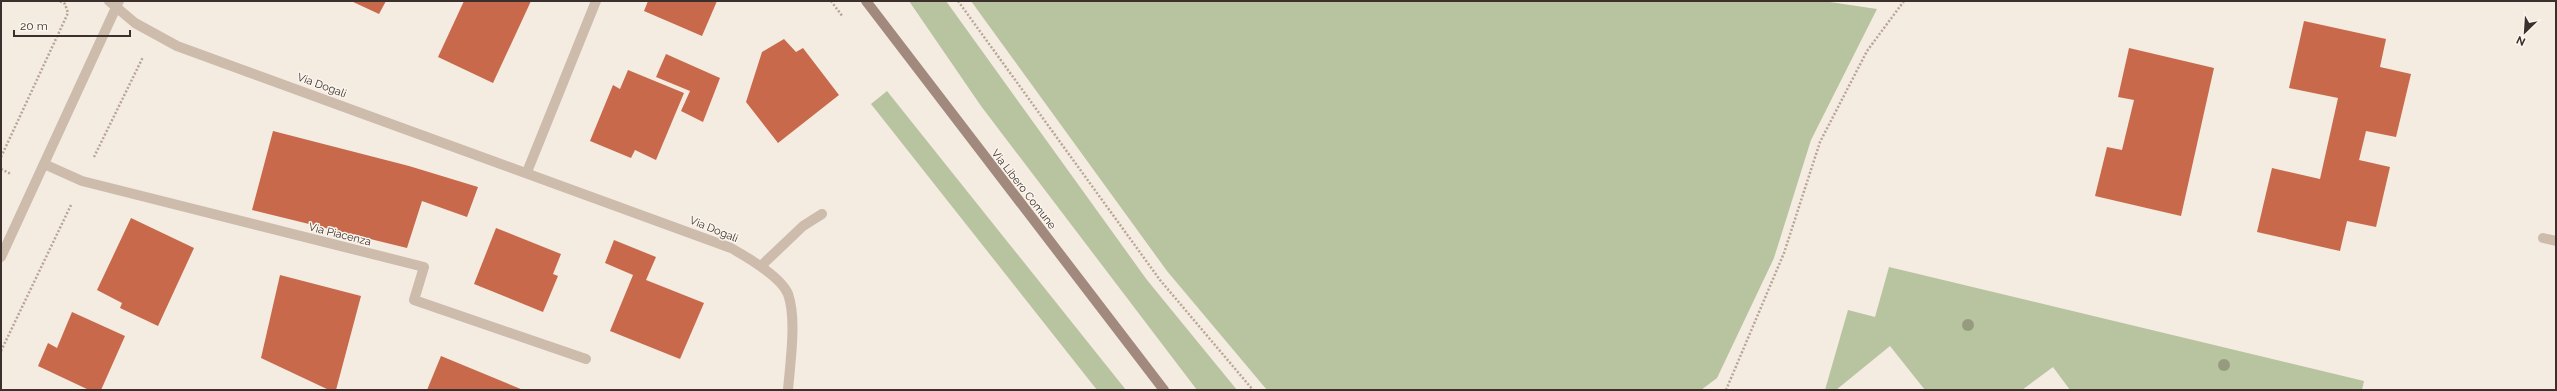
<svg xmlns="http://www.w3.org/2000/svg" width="2557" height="391" font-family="Raleway,sans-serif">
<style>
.green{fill:#b8c4a0}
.building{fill:#c8694b}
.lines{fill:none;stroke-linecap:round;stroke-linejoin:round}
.path{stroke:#b9a596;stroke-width:2.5;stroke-dasharray:2 2;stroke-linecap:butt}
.service{stroke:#cdbbac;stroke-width:10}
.minor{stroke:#cdbbac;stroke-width:10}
.tertiary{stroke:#cdbbac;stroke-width:10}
.secondary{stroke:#a18a7d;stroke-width:10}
.tree{fill:#969b7f}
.labels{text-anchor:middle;stroke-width:3;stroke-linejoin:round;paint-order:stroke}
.street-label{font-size:11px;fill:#3b302b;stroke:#fbf5ee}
</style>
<rect width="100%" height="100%" fill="#f4ebe1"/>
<!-- green -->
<path class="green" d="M909,1H946L1147,280L1237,390H1197L981,106Z
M971,1H1823L1877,9L1811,140L1774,258L1717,378L1701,390H1267L1167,271Z
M887,91L1126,390H1097L871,104Z
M1889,267L2364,381L2362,390H2070L2053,367L2022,390H1925L1890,346L1836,390H1825L1848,310L1875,317Z"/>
<!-- building -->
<path class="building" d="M351,1H386L379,14Z
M464,1H531L493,83L438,57Z
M648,1H717L702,36L644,11Z
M2304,21L2386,39L2380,67L2411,74L2396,137L2366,131L2359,160L2390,167L2376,227L2347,221L2340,251L2257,232L2272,168L2320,179L2338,98L2289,88Z
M784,39L796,52L803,48L839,95L778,143L746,102L762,52Z
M2129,48L2214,68L2181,216L2095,196L2107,147L2122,150L2134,100L2118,97Z
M666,54L720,78L703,122L681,111L690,91L656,77Z
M628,70L684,93L656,160L635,150L631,158L590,141L613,85L620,89Z
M273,131L409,166L478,187L467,217L422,201L407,248L252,210Z
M131,218L194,248L158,326L120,308L122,303L97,290Z
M496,228L561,254L553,274L558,276L543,312L474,284Z
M614,240L656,257L646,280L704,303L680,359L610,331L633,275L605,263Z
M280,275L361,296L336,390H329L261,358Z
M72,312L125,336L101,390H89L38,366L48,343L57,348Z
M441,356L523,390H427Z"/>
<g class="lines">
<!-- path -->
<path class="path" d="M831,1L843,17
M958,1L1160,280L1253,390
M1,157L68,13L65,4L60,1
M94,157L143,57
M1,169L11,174
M1,351L71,205
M1726,390L1784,253L1820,142L1867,51L1904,1"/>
<!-- service -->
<path class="service" d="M44,164L82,181L424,267L414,300L586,359
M2543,238L2556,241
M762,265L803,226L822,214"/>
<!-- minor -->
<path class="minor" d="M109,1L135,23L177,46L731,248C747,257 781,277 788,294C797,319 790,364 788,390
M527,172L596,1"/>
<!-- tertiary -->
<path class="tertiary" d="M1,257L119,1"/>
<!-- secondary -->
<path class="secondary" d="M866,1L1164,390"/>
</g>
<!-- trees -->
<g class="tree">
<circle cx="1968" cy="325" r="6"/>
<circle cx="2224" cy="365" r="6"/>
</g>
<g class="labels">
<!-- street labels -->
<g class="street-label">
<text transform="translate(322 85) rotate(20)" y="4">Via Dogali</text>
<text transform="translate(1024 189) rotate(52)" y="4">Via Libero Comune</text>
<text transform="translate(714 229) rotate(22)" y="4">Via Dogali</text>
<text transform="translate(340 234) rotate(14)" y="4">Via Piacenza</text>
</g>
</g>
<!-- border -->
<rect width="2557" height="391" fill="none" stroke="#3b302b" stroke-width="4"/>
<!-- north arrow -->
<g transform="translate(2525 32) rotate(205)" stroke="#fbf5ee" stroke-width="3" paint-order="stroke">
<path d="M0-3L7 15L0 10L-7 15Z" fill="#3b302b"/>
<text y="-6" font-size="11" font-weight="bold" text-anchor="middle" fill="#3b302b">N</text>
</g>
<!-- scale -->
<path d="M14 30v6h116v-6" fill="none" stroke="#3b302b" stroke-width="2"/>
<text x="20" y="30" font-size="12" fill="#3b302b" stroke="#fbf5ee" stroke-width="3" paint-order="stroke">20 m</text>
</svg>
